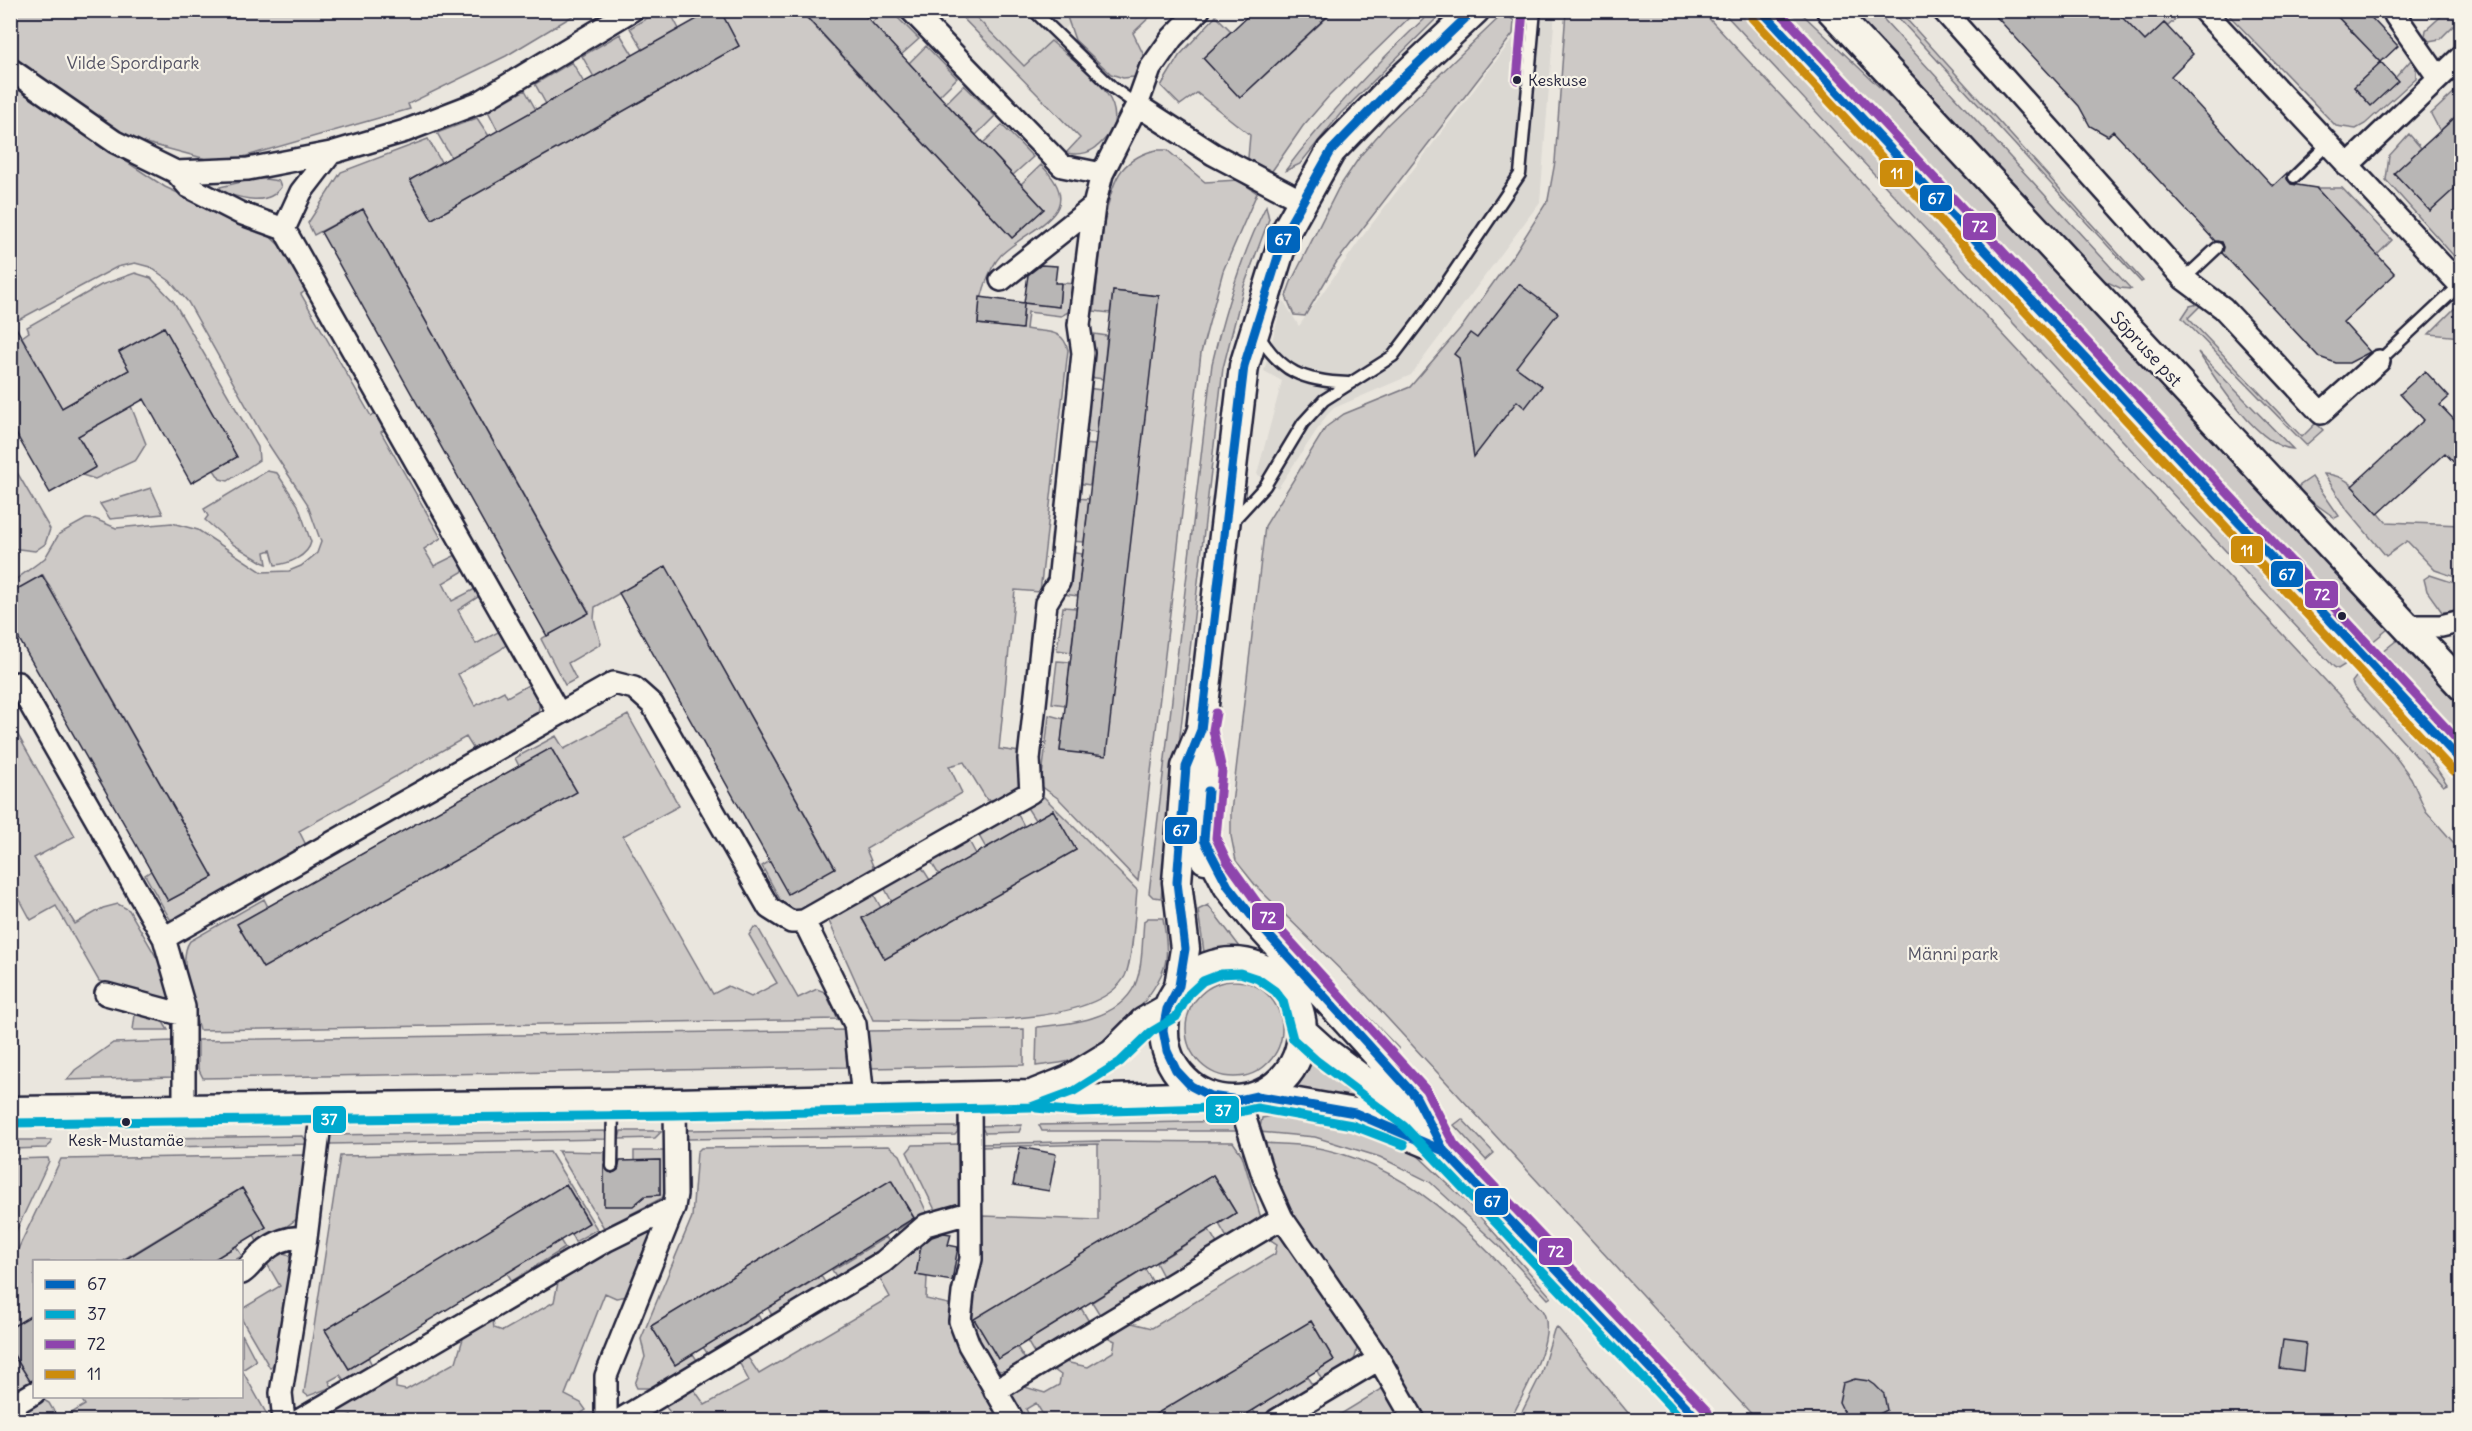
<svg xmlns="http://www.w3.org/2000/svg" width="2472" height="1431" font-family="Delius,sans-serif">
<style>
.built{fill:#dbd8d2}
.green{fill:#cdc9c6;stroke:#787680;stroke-width:1.5}
.building{fill:#b8b6b5;stroke:#22223b;stroke-width:1.5}
.lines{fill:none;stroke-linecap:round;stroke-linejoin:round}
.lane-casing{stroke:#22223b;stroke-width:15}
.street-casing{stroke:#22223b;stroke-width:26}
.secondary-casing{stroke:#22223b;stroke-width:33}
.lane{stroke:#f7f3e8;stroke-width:10}
.street{stroke:#f7f3e8;stroke-width:21}
.secondary{stroke:#f7f3e8;stroke-width:28}
.bus-1-casing{stroke:#f7f3e8;stroke-width:14}
.bus-2-casing{stroke:#f7f3e8;stroke-width:14}
.bus-3-casing{stroke:#f7f3e8;stroke-width:14}
.bus-4-casing{stroke:#f7f3e8;stroke-width:14}
.bus-1{stroke:#0065bd;stroke-width:9}
.bus-2{stroke:#00a9ce;stroke-width:9}
.bus-3{stroke:#8e44ad;stroke-width:9}
.bus-4{stroke:#cc8c0c;stroke-width:9}
.bus-dot{fill:#22223b;stroke:#f7f3e8;stroke-width:2}
.labels{text-anchor:middle;stroke-width:4.5;stroke-linejoin:round;paint-order:stroke}
.bus-label{font-size:16px;fill:#22223b;stroke:#f7f3e8;text-anchor:start}
.park-label{font-size:18px;fill:#555465;stroke:#f7f3e8}
.street-label{font-size:18px;fill:#22223b;stroke:#f7f3e8}
.line-badge{stroke:#f7f3e8;stroke-width:2}
.badge-label{font-size:16px;text-anchor:middle;font-weight:bold;fill:#fff}
</style>
<rect width="100%" height="100%" fill="#eae6de"/>
<filter id="ink" filterUnits="userSpaceOnUse"><feTurbulence type="fractalNoise" baseFrequency=".0167" numOctaves="2"/><feDisplacementMap in="SourceGraphic" scale="12" xChannelSelector="R" yChannelSelector="G"/><feConvolveMatrix kernelMatrix="1 2 1 2 8 2 1 2 1" color-interpolation-filters="sRGB"/></filter>
<g filter="url(#ink)">
<!-- built -->
<path class="built" d="M970,11H1084L1024,66Z
M1512,11H1555L1540,202L1411,375L1334,408L1327,415L1278,488L1257,474L1282,381L1264,371L1283,300L1299,326L1362,237L1518,32V19Z"/>
<!-- green -->
<path class="green" d="M669,10L679,29L643,50L630,28L659,11Z
M10,11H581L506,56L408,104L410,109L229,161L210,160L124,137L11,58Z
M720,11H800L1012,238L1044,209L1021,184L1041,165C1090,213 1032,225 1001,255C987,270 978,304 978,324L1022,329L1024,303L1059,307L1061,283L1077,284L1072,310L1061,316L1028,312L1026,329C1045,333 1063,328 1068,350L1040,592L1015,590L999,749L1020,752L1019,790L1001,799L987,800L964,762L949,766L962,793L866,849L873,866L871,871L806,912L792,913L783,905L762,866L770,861L835,867L666,567L595,607L594,619L601,644L568,663L576,679L565,685L541,639L589,612L363,209L314,235L308,223L341,172L428,139L441,162L410,180L432,219L739,46Z
M884,11H891L919,39L901,55L871,23Z
M956,11H970L1024,66L1051,41C1077,64 1141,104 1103,141C1092,153 1081,156 1066,153L1080,138Z
M1065,11H1156L1133,33L1147,62L1134,77L1123,78L1111,74L1075,40Z
M1334,11H1416L1329,96L1303,126L1272,171L1269,172L1248,158L1250,135L1197,93L1180,105L1161,86L1179,56L1216,16L1231,31L1203,58L1240,98Z
M1432,11H1444L1341,113L1300,164L1285,171C1329,112 1379,61 1432,11Z
M1566,11H1702L2392,752L2411,778L2426,811L2461,851V1420H1757L1367,996L1256,886L1236,861L1231,836V812L1265,526L1326,427L1344,414L1410,387L1464,324L1516,251L1548,200L1555,162Z
M1722,11H1743L2349,662L2338,669L2334,667Z
M1783,11H1799L1928,133L2388,629L2371,643Z
M1851,11H1876L2131,289L2120,288L2103,280Z
M1892,11H1899L2143,281L2141,282Z
M2115,11H2176L2180,15L2168,26L2164,23L2145,41Z
M2225,11H2332L2381,62L2354,87L2371,105L2411,60L2416,67V78L2365,124L2356,129L2336,126Z
M2447,11H2461V18L2440,39L2429,41L2425,36L2426,30Z
M1505,12L1514,21L1513,34L1336,263L1305,316L1294,315L1286,296L1291,282L1338,189L1361,155L1388,124Z
M620,34L633,55L594,77L582,56Z
M926,46L957,78L939,96L909,63Z
M572,62L584,83L546,104L535,84Z
M10,80L75,128L165,187L267,234L288,253L310,288L301,294L371,416L380,410L389,427L381,432L441,538L424,549L434,566L458,554L467,569L443,583L452,601L477,588L481,595L458,610L476,644L498,632L506,637V645L500,650L458,674L475,706L504,691L507,697L528,685L533,687C539,699 543,707 534,718L476,753L466,737L299,831L307,847L176,920L170,919L145,875L151,871L168,901L213,877L43,575L11,593V583L45,558L59,534L86,519H95L116,528L172,523L198,530L262,572L289,571L301,566L317,553L321,542L307,503L263,436L188,302L170,281L150,267L135,263L117,267L11,324Z
M964,85L995,116L976,135L946,103Z
M2461,86V111L2440,131L2431,114Z
M525,90L536,110L498,131L488,111Z
M477,118L489,136L451,157L437,133Z
M1002,125L1033,157L1013,175L983,143Z
M2409,134L2421,148L2395,173L2430,211L2461,182V264L2386,180L2389,156Z
M1157,150H1167L1205,182L1238,180L1257,193L1223,271L1201,353L1138,881L1059,799L1041,786L1049,715L1064,719L1060,751L1159,296L1113,291L1110,313L1094,311C1098,278 1102,195 1122,170C1130,160 1144,152 1157,150Z
M258,178L279,181L281,187C268,207 241,198 222,192L220,187Z
M2316,188H2342L2392,240L2377,255Z
M1266,206L1269,219L1244,286L1223,368L1161,898L1153,897L1149,893L1212,364C1225,309 1241,256 1266,206Z
M135,273L151,278L174,302L258,447L259,460L228,481L220,479L214,470L237,457L164,327L119,352L129,370L62,408L22,337L29,332L27,327L101,285Z
M2198,304L2201,305L2188,318L2302,437L2316,423L2323,430L2306,445L2300,439L2182,318L2190,306Z
M2457,306H2461V337L2429,334Z
M1094,334L1107,336L1103,379L1089,377Z
M2198,352L2293,449C2258,447 2216,380 2198,352Z
M1087,388L1101,390L1097,433L1083,431Z
M131,406L146,444L136,460L95,479L82,475L96,467L78,436Z
M1080,444L1095,445L1090,485L1077,483Z
M11,462L50,529L45,544L35,551L11,548Z
M267,471L277,473L298,505L311,542C308,556 289,564 275,565L271,550L265,552L267,564L262,562L234,545L205,520L208,516L204,509Z
M2324,474C2352,474 2369,503 2386,522L2461,525V579L2435,570L2407,541L2386,556L2348,511Z
M2312,477L2339,516L2335,518L2299,492V486Z
M151,488L163,514L110,519L100,504Z
M1075,498L1089,499L1084,542L1070,541Z
M1068,552L1082,554L1078,596L1063,594Z
M2430,575L2461,585V606L2452,612H2442L2427,591L2424,579Z
M1063,607L1076,608L1071,652L1057,650Z
M2397,640L2461,708V739L2381,653Z
M1057,661L1070,662L1065,705L1052,703Z
M2359,673L2407,725L2447,784L2443,786L2354,687L2352,682Z
M628,715L679,806L623,836L713,994L728,986L751,997L777,983L749,935L754,927L758,928L798,998L817,989L825,992L838,1019L199,1030C194,1007 176,960 190,941L264,899L268,907L237,924L519,766L515,758L556,736L564,749Z
M10,721L75,836L34,858L75,924L103,908L118,904L129,910L168,977L175,1001L159,1000L99,981L56,906L31,920L19,898L11,902Z
M1044,797L1137,890C1135,910 1133,960 1125,976C1095,1032 931,1019 873,1020L828,919L873,893L881,908L862,919L885,959L1076,850L1053,810L1035,820L1026,806Z
M1016,811L1024,826L986,848L978,834Z
M968,839L976,854L939,875L930,860Z
M921,866L930,880L892,902L884,887Z
M1208,905L1240,947L1204,952L1198,910Z
M1148,918H1163C1165,932 1168,945 1166,959C1163,986 1114,1042 1090,1054C1074,1062 1054,1064 1036,1066L1037,1027C1070,1024 1118,1020 1135,985C1143,967 1142,940 1144,921Z
M1297,943L1399,1049L1391,1055L1290,946Z
M1186 1029a48 48 0 1 1 96 0a48 48 0 1 1-96 0Z
M138,1014L163,1022L168,1030H133L135,1015Z
M1024,1029V1065L870,1068L866,1031Z
M845,1030L847,1067L203,1078L198,1068V1040Z
M174,1041V1077L67,1080L75,1070L113,1043Z
M1312,1055L1375,1105L1354,1099L1297,1089L1295,1083Z
M1285,1114L1337,1119L1415,1153L1467,1202L1551,1297L1548,1299L1499,1246L1430,1182L1380,1157L1315,1137L1259,1132L1262,1118Z
M1462,1119L1494,1153L1486,1160L1454,1125Z
M1237,1121L1242,1131H1042L1039,1125Z
M1022,1125L1019,1132L985,1133L981,1126Z
M957,1127L958,1131L955,1135L687,1139L686,1130Z
M605,1131L607,1139L330,1144L328,1142V1135Z
M621,1131H662L655,1138L619,1139Z
M303,1136L308,1144L167,1147V1138Z
M11,1140H51V1144L46,1148L11,1149Z
M1099,1141L1233,1142L1242,1155L1261,1218L1229,1241L1219,1224L1236,1213L1213,1175L1017,1347L1028,1364L1009,1372L996,1370L989,1365L974,1341L970,1314L982,1257L983,1216L1098,1220V1144L982,1147V1144Z
M1261,1143C1276,1144 1292,1144 1307,1146C1409,1161 1477,1238 1542,1310C1559,1335 1522,1396 1510,1420H1424L1282,1203Z
M959,1144L963,1153L959,1203L936,1212L907,1152L913,1145Z
M889,1146L900,1155L928,1215L902,1238L897,1230L915,1219L891,1181L651,1326L675,1365L693,1354L697,1360L651,1388H637L635,1384L645,1357L641,1339L692,1217L697,1152L701,1148Z
M558,1151L604,1152V1205L645,1196L660,1195V1160L634,1161V1151H667L666,1196L604,1228Z
M550,1152L597,1229L575,1242L571,1234L589,1222L566,1184L326,1331L349,1369L368,1357L372,1365L344,1380L340,1375L329,1381L332,1387L308,1396L304,1393L340,1156Z
M306,1155L298,1218L259,1246L254,1235L266,1227L242,1188L121,1261L34,1262V1314L11,1328L10,1266L61,1159Z
M48,1158L49,1161L11,1242V1159Z
M1209,1230L1219,1247L1165,1280L1156,1263Z
M1277,1230L1283,1233L1357,1346C1357,1367 1341,1374 1324,1384L1317,1371L1334,1360L1311,1321L1147,1420H1042L1045,1418L1036,1403L1026,1409L1029,1415L1023,1419L1011,1399L1014,1394L1025,1387L1045,1393L1059,1385L1061,1375L1054,1370L1056,1363L1065,1362L1088,1367L1113,1352L1115,1341L1109,1338V1331L1128,1322L1152,1328L1275,1254L1277,1244L1266,1237Z
M646,1232L652,1235L628,1296L616,1298L605,1293L565,1395L581,1403L586,1410L577,1416L579,1420H355L351,1415L342,1420H317L390,1377L396,1380V1388L406,1390L456,1362L465,1332L489,1317L493,1320L494,1328L503,1331L554,1302L559,1278L568,1269Z
M886,1237L892,1247L839,1281L832,1270Z
M922,1239L916,1275L927,1277L926,1299L953,1305L955,1338L1004,1420H676L665,1406L693,1388L705,1405L749,1381L738,1360L744,1357L749,1359L759,1374L890,1297L879,1277Z
M560,1240L565,1248L512,1281L507,1273Z
M236,1246L242,1256L233,1261L210,1262Z
M281,1252L289,1255L292,1264L278,1353L275,1363L270,1368L242,1320V1309L280,1286L266,1262Z
M1145,1269L1155,1286L1102,1318L1092,1302Z
M821,1276L828,1287L774,1319L768,1308Z
M1081,1308L1091,1325L1037,1358L1027,1341Z
M758,1315L764,1326L711,1359L703,1347Z
M1557,1327L1634,1420H1518L1541,1374L1554,1330Z
M242,1334L256,1361L242,1370L270,1420H60L85,1405L80,1397L242,1396Z
M10,1349L25,1373L34,1368V1382L13,1394L11,1393Z
M1307,1377L1316,1390L1265,1420H1259L1253,1410Z
M1384,1387L1406,1420H1331L1382,1389Z
M42,1399L49,1403L59,1420H36L32,1416L24,1420H11Z"/>
<!-- building -->
<path class="building" d="M713,10H720L739,46L432,219L410,180Z
M800,10H860L1044,209L1012,238Z
M1254,10H1334L1240,98L1203,58Z
M1990,10H2115L2145,41L2164,23L2193,54L2171,76L2273,186L2287,173V179L2291,184L2316,188L2395,274L2343,322L2370,352L2349,363H2336L2319,357L2222,253L2224,247L2222,242L2215,241L2113,131L2108,136L2090,126L2079,106Z
M2331,10H2364L2398,46L2381,62Z
M2381,62L2398,81L2371,106L2354,87Z
M2462,111V182L2430,211L2394,173Z
M363,209L589,613L547,636L321,232Z
M1041,265L1057,266L1055,283H1061L1059,307L1024,303L1028,275Z
M1519,284L1558,313L1516,367L1542,386L1525,408L1517,401L1474,457L1459,358L1454,354L1470,333L1477,338Z
M1113,291L1159,296L1106,756L1060,751Z
M980,297L1024,303L1022,329L978,324Z
M10,317L62,408L129,370L119,352L164,327L237,457L191,483L144,399L78,436L96,467L50,493L10,423Z
M2425,371L2449,397L2440,405L2462,428V471L2445,453L2378,514L2352,486L2424,420L2400,394Z
M666,566L835,868L788,894L619,593Z
M42,575L213,877L168,901L10,623V593Z
M551,748L577,792L263,968L237,924Z
M1053,810L1076,850L885,959L862,918Z
M1020,1147L1056,1154L1049,1191L1013,1185Z
M660,1160V1195L645,1196L633,1206H604V1166L612,1173L618,1170L620,1161Z
M1213,1175L1236,1213L998,1359L974,1319Z
M891,1180L914,1218L675,1365L651,1326Z
M566,1184L589,1223L349,1369L325,1330Z
M242,1188L266,1227L254,1235L210,1262H121Z
M944,1233L951,1234L948,1245L958,1247L952,1281L916,1275L921,1246L932,1237Z
M34,1314V1380L30,1381L10,1349V1328Z
M1311,1321L1334,1360L1247,1414L1235,1420H1146Z
M2283,1340L2306,1343L2303,1371L2279,1368Z
M1855,1379L1869,1381L1875,1385L1884,1394L1887,1410L1868,1420H1848L1839,1402L1843,1383Z"/>
<g class="lines">
<defs>
<path id="lane" d="M1033,10L1113,88L1137,105
M2294,177L2327,145
M2184,279L2217,248
M1258,334C1281,373 1304,381 1348,383
M2379,361L2460,285
M1233,521L1265,486L1303,423L1324,400L1393,356L1431,306L1520,174L1535,10
M612,1166L613,1104"/>
<path id="street" d="M911,10L1062,166L1102,174
M1943,10L2184,279L2223,308L2321,413L2379,361
M2203,10L2462,287
M2400,10L2395,15L2438,77
M10,69L115,142L176,172L189,187L240,213L284,229L559,714
M1137,105L1213,154L1302,201
M2347,166L2462,56
M176,172L248,169L331,153L405,131L480,102L632,10
M284,229L301,192L331,153
M1001,280L1094,206
M2403,626H2441L2462,621
M10,687L18,683L164,938L184,1007V1107
M804,921L1031,792L1029,759L1046,603L1059,582L1083,353L1079,325L1094,206L1102,174L1137,105L1150,69L1172,38L1199,10
M164,938L614,683L634,688L652,704L769,908L791,922L804,921L855,1024L863,1098
M106,994L184,1015
M970,1097L971,1259L963,1293L960,1321L969,1345L1013,1420
M1239,1100L1264,1178L1282,1218L1379,1359L1414,1420
M242,1273C251,1267 254,1259 262,1253C274,1242 290,1236 306,1238
M995,1391L1282,1218
M10,1407L34,1393
M284,1420L281,1393L306,1238L322,1108
M300,1420L607,1240L674,1207
M606,1420V1376L674,1207L676,1194L675,1103
M620,1420L883,1262L926,1225L969,1213
M1277,1420L1379,1359"/>
<path id="secondary" d="M1761,10L2462,763
M1831,10L2462,686
M1201,730L1210,770L1205,859
M1204,840L1228,886L1254,919L1416,1097L1430,1125
M1164 1031a69 69 0 1 1 138 0a69 69 0 1 1-138 0Z
M1179,986L1185,949L1177,882L1186,767L1201,730L1244,366L1286,231L1331,151L1388,92L1475,10
M1302,1031L1323,1050L1412,1117L1699,1420
M1036,1093L1069,1080L1113,1053L1144,1022L1167,1009
M1257,1096L1355,1113L1428,1143
M10,1111L675,1103L1030,1095L1078,1100L1210,1096"/>
</defs>
<!-- lane casing -->
<use href="#lane" class="lane-casing"/>
<!-- street casing -->
<use href="#street" class="street-casing"/>
<!-- secondary casing -->
<use href="#secondary" class="secondary-casing"/>
<!-- lane -->
<use href="#lane" class="lane"/>
<!-- street -->
<use href="#street" class="street"/>
<!-- secondary -->
<use href="#secondary" class="secondary"/>
<defs>
<path id="bus-1" d="M1474,10L1388,92L1331,151L1286,231L1244,366L1201,730L1186,767L1177,882L1185,949L1179,986L1167,1009L1163,1030L1167,1051L1176,1070L1191,1086L1210,1096L1239,1100L1257,1096L1355,1113L1444,1151L1699,1420
M1761,10L2462,762
M1208,791L1204,840L1228,886L1254,919L1416,1097L1444,1151L1450,1157"/>
<path id="bus-2" d="M1036,1108L1078,1112L1209,1108L1239,1112L1257,1108L1352,1125L1404,1145
M10,1123L675,1115L1031,1107L1074,1091L1120,1062L1151,1032L1176,1017L1189,994L1203,981L1221,974L1240,973L1258,979L1275,991L1283,1001L1293,1039L1316,1060L1404,1126L1683,1420"/>
<path id="bus-3" d="M1778,10L2462,745
M1517,80L1523,10
M1216,713L1213,730L1222,770L1216,838L1227,861L1263,911L1426,1090L1454,1144L1708,1412"/>
<path id="bus-4" d="M1752,18L2453,771"/>
</defs>
<!-- bus-1 casing -->
<use href="#bus-1" class="bus-1-casing"/>
<!-- bus-2 casing -->
<use href="#bus-2" class="bus-2-casing"/>
<!-- bus-3 casing -->
<use href="#bus-3" class="bus-3-casing"/>
<!-- bus-4 casing -->
<use href="#bus-4" class="bus-4-casing"/>
<!-- bus-1 -->
<use href="#bus-1" class="bus-1"/>
<!-- bus-2 -->
<use href="#bus-2" class="bus-2"/>
<!-- bus-3 -->
<use href="#bus-3" class="bus-3"/>
<!-- bus-4 -->
<use href="#bus-4" class="bus-4"/>
</g>
</g>
<!-- markers -->
<g class="bus-dot">
<circle cx="1517" cy="80" r="5"/>
<circle cx="2342" cy="616" r="5"/>
<circle cx="126" cy="1122" r="5"/>
</g>
<g class="labels">
<!-- bus labels -->
<g class="bus-label">
<text x="1528" y="86">Keskuse</text>
<text x="126" y="1146" text-anchor="middle">Kesk-Mustamäe</text>
</g>
<!-- park labels -->
<g class="park-label">
<text x="133" y="69">Vilde Spordipark</text>
<text x="1953" y="960">Männi park</text>
</g>
<!-- street labels -->
<g class="street-label">
<text transform="translate(2146 349) rotate(47)" y="6">Sõpruse pst</text>
</g>
</g>
<g class="line-badge">
<rect x="1879" y="159" width="35" height="29" rx="6" fill="#cc8c0c"/>
<rect x="1919" y="184" width="34" height="28" rx="6" fill="#0065bd"/>
<rect x="1962" y="212" width="35" height="29" rx="6" fill="#8e44ad"/>
<rect x="1266" y="225" width="35" height="29" rx="6" fill="#0065bd"/>
<rect x="2230" y="535" width="34" height="29" rx="6" fill="#cc8c0c"/>
<rect x="2270" y="560" width="34" height="28" rx="6" fill="#0065bd"/>
<rect x="2304" y="580" width="35" height="29" rx="6" fill="#8e44ad"/>
<rect x="1164" y="816" width="34" height="29" rx="6" fill="#0065bd"/>
<rect x="1251" y="902" width="34" height="29" rx="6" fill="#8e44ad"/>
<rect x="1205" y="1095" width="35" height="29" rx="6" fill="#00a9ce"/>
<rect x="312" y="1105" width="35" height="29" rx="6" fill="#00a9ce"/>
<rect x="1474" y="1187" width="35" height="29" rx="6" fill="#0065bd"/>
<rect x="1538" y="1237" width="35" height="29" rx="6" fill="#8e44ad"/>
</g>
<g class="badge-label">
<text x="1897" y="179">11</text>
<text x="1936" y="204">67</text>
<text x="1980" y="232">72</text>
<text x="1283" y="245">67</text>
<text x="2247" y="556">11</text>
<text x="2287" y="580">67</text>
<text x="2322" y="600">72</text>
<text x="1181" y="836">67</text>
<text x="1268" y="923">72</text>
<text x="1223" y="1116">37</text>
<text x="329" y="1125">37</text>
<text x="1492" y="1207">67</text>
<text x="1556" y="1257">72</text>
</g>
<!-- margin -->
<rect width="2472" height="1431" fill="none" stroke="#f7f3e8" stroke-width="36"/>
<rect x="18" y="18" width="2436" height="1395" fill="none" stroke="#22223b" stroke-width="2" filter="url(#ink)"/>
<!-- legend -->
<rect x="33" y="1260" width="210" height="138" fill="#f7f3e8" stroke="#a29fa3" stroke-width="1.5"/>
<rect x="45" y="1280" width="30" height="9" fill="#0065bd" stroke="#a29fa3" stroke-width="1.5"/>
<text x="87" y="1290" font-size="18" fill="#22223b">67</text>
<rect x="45" y="1310" width="30" height="9" fill="#00a9ce" stroke="#a29fa3" stroke-width="1.5"/>
<text x="87" y="1320" font-size="18" fill="#22223b">37</text>
<rect x="45" y="1340" width="30" height="9" fill="#8e44ad" stroke="#a29fa3" stroke-width="1.5"/>
<text x="87" y="1350" font-size="18" fill="#22223b">72</text>
<rect x="45" y="1370" width="30" height="9" fill="#cc8c0c" stroke="#a29fa3" stroke-width="1.5"/>
<text x="87" y="1380" font-size="18" fill="#22223b">11</text>
</svg>
